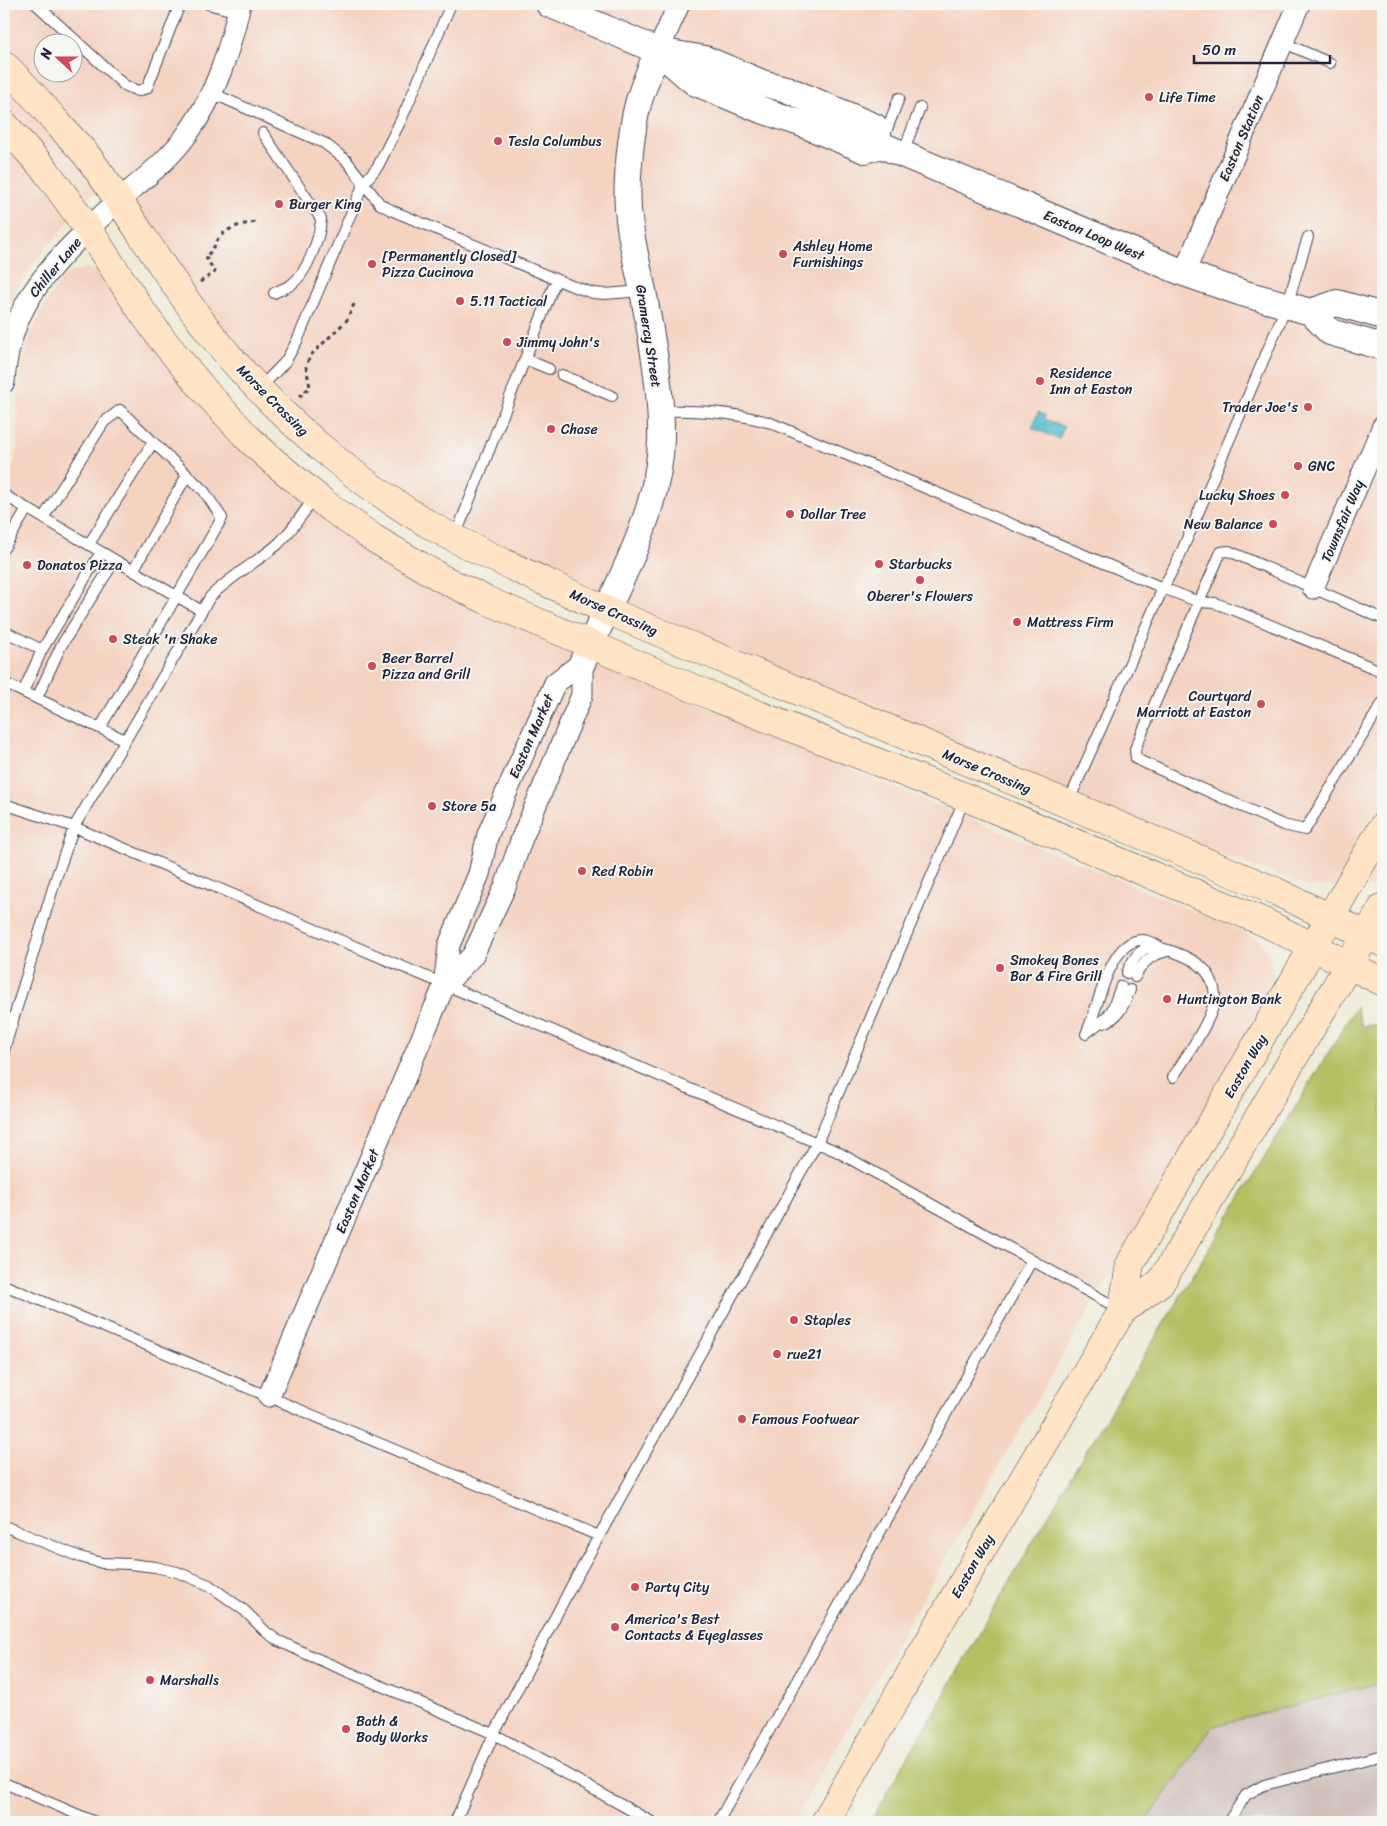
<svg xmlns="http://www.w3.org/2000/svg" width="1387" height="1826" font-family="Sriracha,sans-serif">
<style>
.built{fill:#f4d3c1;fill-rule:evenodd}
.industrial{fill:#d0c0bc}
.green{fill:#b4c062;stroke:#6b714e}
.water{fill:url(#water-ripples);stroke:#387082}
.lines{fill:none;stroke-linecap:round;stroke-linejoin:round}
.service-casing{stroke:#414052;stroke-width:12}
.minor-casing{stroke:#414052;stroke-width:23}
.tertiary-casing{stroke:#414052;stroke-width:28}
.secondary-casing{stroke:#414052;stroke-width:29}
.path{stroke:#414052;stroke-width:3;stroke-dasharray:4 4;stroke-linecap:butt}
.service{stroke:#fff;stroke-width:10}
.minor{stroke:#fff;stroke-width:21}
.tertiary{stroke:#fff;stroke-width:26}
.secondary{stroke:#ffe4c6;stroke-width:28}
.poi-dot{fill:#d1495b;stroke:#f6f6f2;stroke-width:2}
.labels{text-anchor:middle;stroke-width:4;stroke-linejoin:round;paint-order:stroke}
.poi-label{font-size:14px;fill:#22223b;stroke:#f6f6f2;text-anchor:start}
.street-label{font-size:14px;fill:#22223b;stroke:#f6f6f2}
</style>
<defs>
<pattern id="water-ripples" width="26" height="14" patternUnits="userSpaceOnUse" patternTransform="scale(1.25)"><rect width="26" height="14" fill="#4fbdc8"/><path d="M2 4q2-2 4 0t4 0M15 11q2-2 4 0t4 0" fill="none" stroke="#4199a4"/></pattern>
</defs>
<rect width="100%" height="100%" fill="#f6f6f2"/>
<filter id="ink" filterUnits="userSpaceOnUse"><feTurbulence type="fractalNoise" baseFrequency=".02" numOctaves="2"/><feDisplacementMap in="SourceGraphic" scale="10" xChannelSelector="R" yChannelSelector="G"/><feConvolveMatrix kernelMatrix="1 2 1 2 8 2 1 2 1" color-interpolation-filters="sRGB"/></filter>
<filter id="wash" filterUnits="userSpaceOnUse"><feTurbulence type="fractalNoise" baseFrequency=".0096" numOctaves="4" result="noise"/><feDisplacementMap in="SourceGraphic" scale="20" xChannelSelector="R" yChannelSelector="G"/><feGaussianBlur stdDeviation="1.12" result="paint"/><feColorMatrix in="noise" values="0 0 0 0 0 0 0 0 0 0 0 0 0 0 0 0 0 1.4 0 .05"/><feComposite in="paint" operator="in"/></filter>
<g filter="url(#wash)">
<rect width="100%" height="100%" fill="#eeebd7"/>
<!-- built -->
<path class="built" d="M4,4H1383V889L1306,886L1086,804L517,556L400,493L299,413L246,359L183,282L112,172L33,263L10,299L4,317ZM42,42H72V72H42Z
M84,268L103,273L220,423L527,629L858,772L1227,925L1259,940L1270,955L1273,978L1253,1027L793,1822H4V488L11,474L17,450L19,376L31,334L49,296L66,274Z"/>
<!-- industrial -->
<path class="industrial" d="M1383,1682V1822H1146L1213,1726Z"/>
<!-- green -->
<path class="green" d="M1382,1006L1383,1682L1213,1726L1146,1822H870L1074,1471L1356,1007L1362,1026L1376,1025Z"/>
<!-- water -->
<path class="water" d="M1038,412L1045,415L1044,419L1064,427L1059,439L1032,428Z"/>
</g>
<g filter="url(#ink)">
<g class="lines">
<defs>
<path id="service" d="M36,4L124,85L138,91L147,88L180,4
M208,4L238,12
M1282,42L1330,63
M212,93L324,143L346,160L380,204L393,211L572,286L593,293L605,294L642,291
M263,133L321,219C320,238 307,273 292,284C287,288 279,290 274,293
M884,137L899,98
M903,153L920,108
M525,359L549,369
M562,375L612,396
M260,388L285,362L297,341L364,183L378,166L402,118L451,4
M661,411C699,410 734,412 771,423L1163,588L1178,560L1287,305L1308,237
M4,495L202,611
M43,518L104,422L120,410L204,491L222,518L100,728
M455,537L556,280
M89,544L153,442
M4,548L27,509
M133,571L187,475
M4,631L42,650
M1383,672L1239,612L1215,603L1199,602L1135,749L1136,759L1283,825L1305,830L1383,702
M4,683L125,740
M23,692L42,650L101,552
M37,698L61,646L115,560
M1068,803L1163,588L1199,602L1221,552L1229,551L1383,619
M4,804L74,827L836,1151L1121,1310
M1127,973C1131,964 1135,954 1145,949C1158,943 1194,958 1204,969C1210,975 1215,987 1215,997C1214,1017 1185,1059 1173,1077
M1135,977C1143,961 1151,955 1168,951
M1104,1023C1120,1017 1124,1004 1130,990
M1089,1031L1107,1017L1112,1010L1121,986
M1086,1034C1098,1011 1108,940 1142,940C1149,940 1154,944 1160,947
M4,1050L56,878L74,827L210,597C230,577 255,563 277,545C292,531 303,513 315,497
M4,1285L599,1536
M4,1526L80,1557L102,1563L130,1564L155,1567L177,1572L209,1585L245,1611L266,1632L277,1640L311,1656L494,1734L652,1822
M4,1783L95,1822
M455,1822L494,1734L572,1585L817,1143L965,798
M718,1822L1032,1260
M1228,1822L1246,1795L1264,1785L1383,1755"/>
<path id="minor" d="M658,51L679,4
M1184,273L1299,4
M4,382C8,321 34,283 76,241C91,227 105,212 120,199C144,179 170,159 188,133C217,93 229,51 240,4
M1313,588L1383,426
M444,986L473,955L505,887L522,838L582,695V663
M269,1396L444,986L449,945L479,874L488,834L555,683L582,663"/>
<path id="tertiary" d="M549,4L658,51L705,59L762,83L786,89L875,127L881,145
M658,51L694,82L759,109L803,124L865,150L881,145L1184,273L1242,293L1311,312L1330,332L1383,347
M1311,312L1337,303L1383,316
M582,663C612,595 659,517 661,440C662,391 652,340 643,291C637,263 630,237 628,209C626,180 631,131 638,104C643,86 651,68 658,51"/>
<path id="secondary" d="M4,65C24,84 42,105 60,126C69,136 79,146 88,157C132,216 168,280 214,338C275,414 353,481 437,529C492,559 549,583 606,610L1275,891L1383,943
M4,124L46,171L68,201L88,229L141,310L161,338L203,389L249,439L273,461L324,503L373,538L441,578L486,600L714,697L965,797L1264,922L1383,982
M1122,1311L1161,1282L1383,907
M825,1822L970,1570L1122,1311L1130,1264L1383,826"/>
</defs>
<!-- service casing -->
<use href="#service" class="service-casing"/>
<!-- minor casing -->
<use href="#minor" class="minor-casing"/>
<!-- tertiary casing -->
<use href="#tertiary" class="tertiary-casing"/>
<!-- secondary casing -->
<use href="#secondary" class="secondary-casing"/>
<!-- path -->
<path class="path" d="M200,282L215,272L205,256C215,250 213,246 220,237C228,227 245,223 257,222
M299,397L310,387L306,367L308,361L311,355L347,320L354,304"/>
<!-- service -->
<use href="#service" class="service"/>
<!-- minor -->
<use href="#minor" class="minor"/>
<!-- tertiary -->
<use href="#tertiary" class="tertiary"/>
<!-- secondary -->
<use href="#secondary" class="secondary"/>
</g>
</g>
<!-- markers -->
<g class="poi-dot">
<circle cx="1149" cy="97" r="5"/>
<circle cx="498" cy="141" r="5"/>
<circle cx="279" cy="204" r="5"/>
<circle cx="783" cy="254" r="5"/>
<circle cx="372" cy="264" r="5"/>
<circle cx="460" cy="301" r="5"/>
<circle cx="507" cy="342" r="5"/>
<circle cx="1040" cy="381" r="5"/>
<circle cx="1308" cy="407" r="5"/>
<circle cx="551" cy="429" r="5"/>
<circle cx="1298" cy="466" r="5"/>
<circle cx="1285" cy="495" r="5"/>
<circle cx="790" cy="514" r="5"/>
<circle cx="1273" cy="524" r="5"/>
<circle cx="879" cy="564" r="5"/>
<circle cx="27" cy="565" r="5"/>
<circle cx="920" cy="580" r="5"/>
<circle cx="1017" cy="622" r="5"/>
<circle cx="113" cy="639" r="5"/>
<circle cx="372" cy="666" r="5"/>
<circle cx="1261" cy="704" r="5"/>
<circle cx="432" cy="806" r="5"/>
<circle cx="582" cy="871" r="5"/>
<circle cx="1000" cy="968" r="5"/>
<circle cx="1167" cy="999" r="5"/>
<circle cx="794" cy="1320" r="5"/>
<circle cx="777" cy="1354" r="5"/>
<circle cx="742" cy="1419" r="5"/>
<circle cx="635" cy="1587" r="5"/>
<circle cx="615" cy="1627" r="5"/>
<circle cx="150" cy="1680" r="5"/>
<circle cx="346" cy="1729" r="5"/>
</g>
<g class="labels">
<!-- poi labels -->
<g class="poi-label">
<text x="1159" y="102">Life Time</text>
<text x="508" y="146">Tesla Columbus</text>
<text x="289" y="209">Burger King</text>
<text x="793" y="251">Ashley Home<tspan x="793" dy="16">Furnishings</tspan></text>
<text x="382" y="261">[Permanently Closed]<tspan x="382" dy="16">Pizza Cucinova</tspan></text>
<text x="470" y="306">5.11 Tactical</text>
<text x="517" y="347">Jimmy John's</text>
<text x="1050" y="378">Residence<tspan x="1050" dy="16">Inn at Easton</tspan></text>
<text x="1298" y="412" text-anchor="end">Trader Joe's</text>
<text x="561" y="434">Chase</text>
<text x="1308" y="471">GNC</text>
<text x="1275" y="500" text-anchor="end">Lucky Shoes</text>
<text x="800" y="519">Dollar Tree</text>
<text x="1263" y="529" text-anchor="end">New Balance</text>
<text x="889" y="569">Starbucks</text>
<text x="37" y="570">Donatos Pizza</text>
<text x="920" y="601" text-anchor="middle">Oberer's Flowers</text>
<text x="1027" y="627">Mattress Firm</text>
<text x="123" y="644">Steak 'n Shake</text>
<text x="382" y="663">Beer Barrel<tspan x="382" dy="16">Pizza and Grill</tspan></text>
<text x="1251" y="701" text-anchor="end">Courtyard<tspan x="1251" dy="16">Marriott at Easton</tspan></text>
<text x="442" y="811">Store 5a</text>
<text x="592" y="876">Red Robin</text>
<text x="1010" y="965">Smokey Bones<tspan x="1010" dy="16">Bar &amp; Fire Grill</tspan></text>
<text x="1177" y="1004">Huntington Bank</text>
<text x="804" y="1325">Staples</text>
<text x="787" y="1359">rue21</text>
<text x="752" y="1424">Famous Footwear</text>
<text x="645" y="1592">Party City</text>
<text x="625" y="1624">America's Best<tspan x="625" dy="16">Contacts &amp; Eyeglasses</tspan></text>
<text x="160" y="1685">Marshalls</text>
<text x="356" y="1726">Bath &amp;<tspan x="356" dy="16">Body Works</tspan></text>
</g>
<!-- street labels -->
<g class="street-label">
<text transform="translate(1241 138) rotate(-67)" y="5">Easton Station</text>
<text transform="translate(1094 235) rotate(23)" y="5">Easton Loop West</text>
<text transform="translate(55 267) rotate(-50)" y="5">Chiller Lane</text>
<text transform="translate(649 336) rotate(81)" y="5">Gramercy Street</text>
<text transform="translate(273 400) rotate(45)" y="5">Morse Crossing</text>
<text transform="translate(1342 521) rotate(-67)" y="5">Townsfair Way</text>
<text transform="translate(614 612) rotate(24)" y="5">Morse Crossing</text>
<text transform="translate(531 736) rotate(-66)" y="5">Easton Market</text>
<text transform="translate(987 771) rotate(23)" y="5">Morse Crossing</text>
<text transform="translate(1245 1066) rotate(-60)" y="5">Easton Way</text>
<text transform="translate(357 1191) rotate(-67)" y="5">Easton Market</text>
<text transform="translate(972 1566) rotate(-60)" y="5">Easton Way</text>
</g>
</g>
<!-- margin -->
<rect width="1387" height="1826" fill="none" stroke="#f6f6f2" stroke-width="20"/>
<!-- north arrow -->
<g transform="translate(58 58) rotate(291)"><circle r="24" fill="#f6f6f2" stroke="#a1a1a9"/>
<path d="M0-4L9 19L0 12L-9 19Z" fill="#d1495b"/>
<text y="-8" font-size="14" font-weight="bold" text-anchor="middle" fill="#22223b">N</text>
</g>
<!-- scale -->
<path d="M1194 55v8h136v-8" fill="none" stroke="#22223b" stroke-width="2.5"/>
<text x="1202" y="55" font-size="15" fill="#22223b" stroke="#f6f6f2" stroke-width="4" paint-order="stroke">50 m</text>
</svg>
